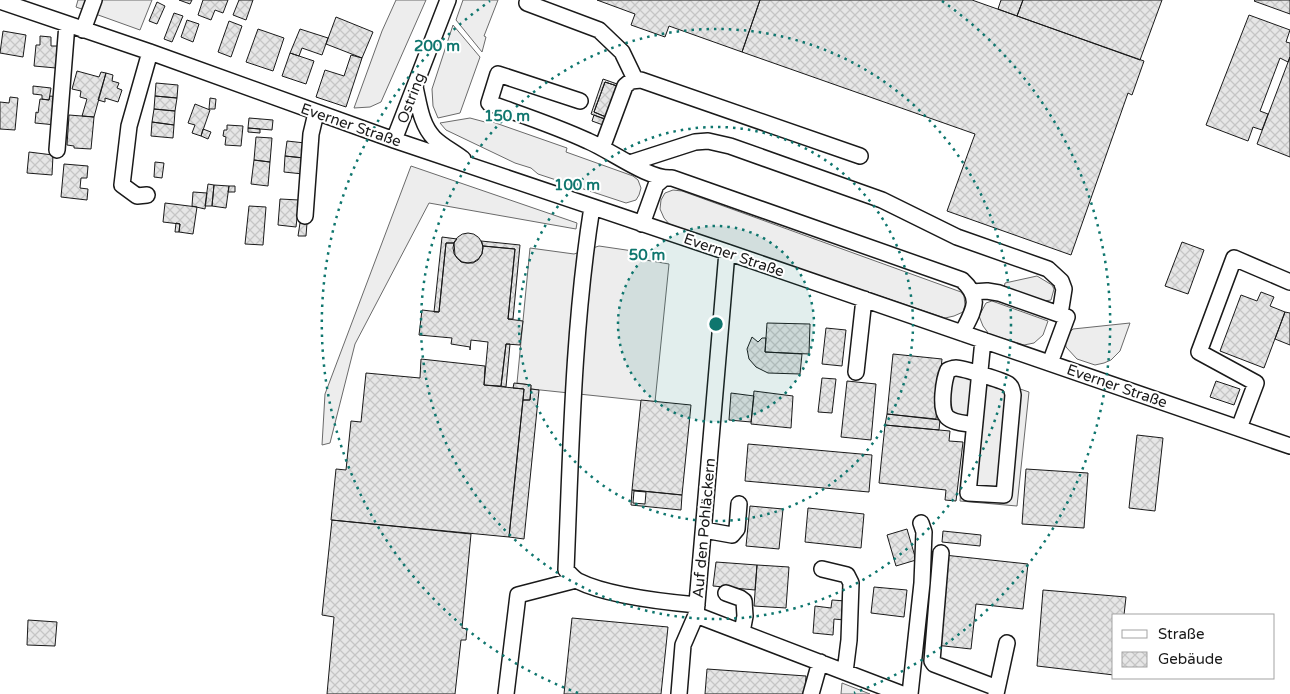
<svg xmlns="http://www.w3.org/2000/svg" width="1290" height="694" font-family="'Varela Round',sans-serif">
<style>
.built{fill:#ededed;stroke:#6a6a6a}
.building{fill:url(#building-cross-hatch);stroke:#1a1a1a;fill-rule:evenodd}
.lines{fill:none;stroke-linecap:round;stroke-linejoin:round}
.minor-casing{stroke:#1a1a1a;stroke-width:18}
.minor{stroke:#fff;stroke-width:15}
.ring{fill:none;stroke:#0f766e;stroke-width:2.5;stroke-dasharray:2.5 5}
.labels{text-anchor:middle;stroke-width:4;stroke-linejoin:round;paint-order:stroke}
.street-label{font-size:15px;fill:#1a1a1a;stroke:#fff}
.centre{fill:#0f766e;stroke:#fff;stroke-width:2.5}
.ring-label{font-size:15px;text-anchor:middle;font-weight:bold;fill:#0f766e;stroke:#fff;stroke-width:4;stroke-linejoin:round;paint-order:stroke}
</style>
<defs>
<pattern id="building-cross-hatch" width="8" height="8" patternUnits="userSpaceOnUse" patternTransform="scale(1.25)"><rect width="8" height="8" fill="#e6e6e6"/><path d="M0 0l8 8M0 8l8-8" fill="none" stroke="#c5c5c5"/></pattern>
</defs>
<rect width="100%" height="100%" fill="#fff"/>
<!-- built -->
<path class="built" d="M78,0H152L140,30L76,7Z
M396,0H426L381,102L370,107L354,108L382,31Z
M463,0H498L484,36L486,37L482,52L456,20Z
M453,25L480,57L460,113L438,118L433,106L432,89Z
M470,118L485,122L487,120L567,148L566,152L633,176L638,180L641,188L639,195L636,200L626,203L538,174L531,168L515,163L446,130L440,123Z
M411,166L577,223L576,229L429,203L355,344L330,443L322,445L325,394Z
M673,190L682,191L961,292L964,296L965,305L963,312L954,316L945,318L670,225L664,218L660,209L661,200L665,193Z
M599,246L633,251L634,258L669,264L655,402L531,389V385L517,383L530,248L574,254Z
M1037,276L1052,285L1054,289L1051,300L1045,301L1004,288L1005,283Z
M992,301L1048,321L1043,335L1034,343L1024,345L989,334L983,326L979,316L986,303Z
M1130,323L1120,351L1111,360L1104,363L1095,365L1077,359L1066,347L1065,340L1068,334L1073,329Z
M947,364L1029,392L1017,506L960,501L967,420L941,417Z
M842,683L870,694H841Z"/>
<!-- building -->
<path class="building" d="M179,0H192L190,4Z
M203,0H228L223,13L215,10L211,20L198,15Z
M239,0H253L246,20L233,15Z
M597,0H760L742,52L669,26L665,37L631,25L635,14Z
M760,0H972L1144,61L1132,95L1128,93L1071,255L947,211L975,134L742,52Z
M1001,0H1023L1017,16L998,9Z
M1023,0H1162L1140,60L1017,16Z
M1255,0H1290V14L1254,1Z
M157,2L165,6L157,24L149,21Z
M174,13L183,16L172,42L164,39Z
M1249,15L1290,30L1286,42L1290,43V57L1288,62L1280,58L1260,111L1268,114L1262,130L1253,127L1248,141L1206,125Z
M336,17L373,32L362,58L326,44Z
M187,20L199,24L193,42L181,37Z
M229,21L242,26L231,57L218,52Z
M258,29L284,38L273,71L246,62Z
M300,29L328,38L322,55L302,48L299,56L290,53Z
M3,31L26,35L23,57L0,53Z
M40,36L51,37V46H58L56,68L34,66L36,45H40Z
M290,53L314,61L306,84L282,76Z
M351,55L362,58L346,107L316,97L325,70L344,76Z
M1290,57V157L1257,144Z
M77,71L99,77L101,72L106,73L94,117L82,116L87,99L80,97L81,91L72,89Z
M106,73L113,75L112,81L119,83L117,88L122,90L118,102L105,98V102L98,100Z
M603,79L620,85L607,120L591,114ZM605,82L617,86L606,117L594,112Z
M605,82L617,86L606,117L594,112Z
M156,83L178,85L177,98L155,96Z
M33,86L51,88L49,100L42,99V95L33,94Z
M50,96L58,97L56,125L35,123L36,112L38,113L40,99L49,100Z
M155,96L177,98L175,111L154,109Z
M10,97L18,98L15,130L0,129V102L9,103Z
M210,98L216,99L215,109H209Z
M195,104L210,110L201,136L192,133L195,125L188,123Z
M154,109L175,111L174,125L152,122Z
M69,115L94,117L91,149L74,148V146L67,145Z
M594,115L605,119L603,125L592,121Z
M249,118L273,120L272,130L248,128Z
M152,122L174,125L173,138L151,136Z
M227,125L243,126L241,146L225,145L226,137L223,136L224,130H227Z
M248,128L260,129V133L248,132Z
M203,129L211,132L208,139L201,136Z
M256,137L272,138L270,162L254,160Z
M287,141L305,143L304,158L285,156Z
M29,152L53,155L52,175L27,173Z
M285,156L304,158L303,174L284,172Z
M254,160L270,162L268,186L251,184Z
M155,162L164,163L162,178L154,177Z
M64,164L88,166L87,178H81L80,188L88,189L87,200L61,197Z
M208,184L214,185L212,206H205Z
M214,185L229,186L226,208L212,206Z
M229,186H235V192H228Z
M193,192L207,193L205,209L192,206Z
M280,199L299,200L296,227L278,225Z
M165,203L197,207L193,234L179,232L180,224L163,222Z
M249,206L266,207L263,245L245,244Z
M176,223L180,224L179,232H175Z
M300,223H307L306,236H298Z
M453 248a15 15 0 1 1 30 0a15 15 0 1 1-30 0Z
M442,237L457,239L454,243H446L439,312H434Z
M481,241L520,245L513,319H508L515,249L483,246Z
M1182,242L1204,250L1188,294L1165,286Z
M446,243H454L455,255L461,262L466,263H473L478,260L482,254L483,246L515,249L508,319L523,321L520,345L506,344L501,386L484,385L488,342L471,340L470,350V347L451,344L452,338L419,335L422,310L439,312Z
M1261,292L1274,297L1270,306L1285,312L1264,368L1220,351L1241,295L1257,301Z
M1285,312L1290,313V345L1275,339Z
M767,323L810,324L809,354L765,352Z
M826,328L846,330L842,366L822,364Z
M752,337L758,342L762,338H766L765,352L802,354L800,374L768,373L756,367L749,359L747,349Z
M506,344H510L506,387L501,386Z
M893,354L942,359L936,419L887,414Z
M421,359L485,366L484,385L524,389L509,537L331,520L336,469L346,470L351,421L361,422L366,373L420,378Z
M822,378L836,379L832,413L818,412Z
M847,381L876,384L871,440L841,437Z
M1216,381L1240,389L1234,405L1210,397Z
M514,383L531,385L530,400H523L524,389L513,388Z
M531,389L539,390L524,539L509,537L523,400H530Z
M754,391L793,396L791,428L751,424Z
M731,393L754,396L751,422L729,420Z
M641,400L691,405L682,495L632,490Z
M887,414L940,420L939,430L885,425Z
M885,425L950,431L949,441L963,442L956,501L945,500L946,490L879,483Z
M1137,435L1163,438L1155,511L1129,508Z
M748,444L872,455L869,492L745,481Z
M1026,469L1088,473L1084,528L1022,524Z
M632,490L682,495L681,510L631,505Z
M634,491L646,492L645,504L633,503Z
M750,506L783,509L779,549L746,546Z
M808,508L864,514L861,548L805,542Z
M332,520L471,534L462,628L467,629L466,640H461L455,694H327L334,617L322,615Z
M907,529L916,560L896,566L887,535Z
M943,531L981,535L980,546L942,542Z
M944,555L1028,564L1023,609L976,604L971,649L935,645Z
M716,562L757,565L755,590L713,586Z
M757,565L789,567L786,608L754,606Z
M874,587L907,590L904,617L871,613Z
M1043,590L1126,597L1124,615H1114V675L1037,666Z
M832,600L846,601L844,620L834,619L833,635L813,633L815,606L831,608Z
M572,618L668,627L661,694H564Z
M28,620L57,622L55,646L27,645Z
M707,669L806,676L805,694H705Z"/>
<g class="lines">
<defs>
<path id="minor" d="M0,1L150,52L394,140L727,252L1290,446
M527,3L599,30L622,52L635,79
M83,30L94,0
M415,87C419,104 421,125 434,138C442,146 454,152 463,159
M580,101L498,74L489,103C522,115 556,126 588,141C610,150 649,180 672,178L962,280C983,299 973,311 962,333
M394,140L448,0
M602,148L625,86L631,81L641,80L860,156
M57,150L67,24
M630,163L695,142L708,141L730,146L882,200L957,237L1048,269L1061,281L1064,289L1060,314
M147,195L137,196L122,185L129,126L150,52
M592,207C573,327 571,449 566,570C570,574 574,579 578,581C608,596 664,602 697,605
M305,216L311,134L316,113
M642,224L656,185L664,178
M727,252L696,615L902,694
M972,292L987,291L999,293L1067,317L1050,363
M856,372L864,299
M974,425C966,423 953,423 947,417C939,409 944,379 948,370C951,369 954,368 956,368C962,368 1004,381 1008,384C1012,387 1012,390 1013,395L1004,495L968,493C973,442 978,391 983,340
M1239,428L1256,383L1199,352L1234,258L1290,282
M704,530L732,535L737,529L739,504
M941,553L932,661L934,664L997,688
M822,569L847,575L851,583L849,640L845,672
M726,593L740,598L744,601L745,616L742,632
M506,694L518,595L576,580
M679,694L683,645L696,615
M811,694L820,662
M910,694L922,583L924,532L921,523
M996,694L1007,643"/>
</defs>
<!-- minor casing -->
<use href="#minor" class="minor-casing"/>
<!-- minor -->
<use href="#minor" class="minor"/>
</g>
<!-- distance rings -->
<circle cx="716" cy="324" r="98" fill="#0f766e" fill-opacity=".12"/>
<g class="ring">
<circle cx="716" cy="324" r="98"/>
<circle cx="716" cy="324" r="197"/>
<circle cx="716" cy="324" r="295"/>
<path d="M578 693A394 394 0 0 1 490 1M942 1A394 394 0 0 1 854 693"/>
</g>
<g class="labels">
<!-- street labels -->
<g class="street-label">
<text transform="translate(411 98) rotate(-69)" y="5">Ostring</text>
<text transform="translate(351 125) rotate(19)" y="5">Everner Straße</text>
<text transform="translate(734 255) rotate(19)" y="5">Everner Straße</text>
<text transform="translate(1117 386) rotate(19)" y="5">Everner Straße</text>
<text transform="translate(704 528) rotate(-85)" y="5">Auf den Pohläckern</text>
</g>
</g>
<circle cx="716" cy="324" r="8" class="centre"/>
<g class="ring-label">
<text x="437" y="51">200 m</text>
<text x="507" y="121">150 m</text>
<text x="577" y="190">100 m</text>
<text x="647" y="260">50 m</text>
</g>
<!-- legend -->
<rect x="1112" y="614" width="162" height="65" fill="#ffffff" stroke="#a3a3a3"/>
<rect x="1122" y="630" width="25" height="8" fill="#ffffff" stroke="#a3a3a3"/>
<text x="1158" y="639" font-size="15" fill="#1a1a1a">Straße</text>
<rect x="1122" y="652" width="25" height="15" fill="url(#building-cross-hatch)" stroke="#a3a3a3"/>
<text x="1158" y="664" font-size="15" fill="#1a1a1a">Gebäude</text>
</svg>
